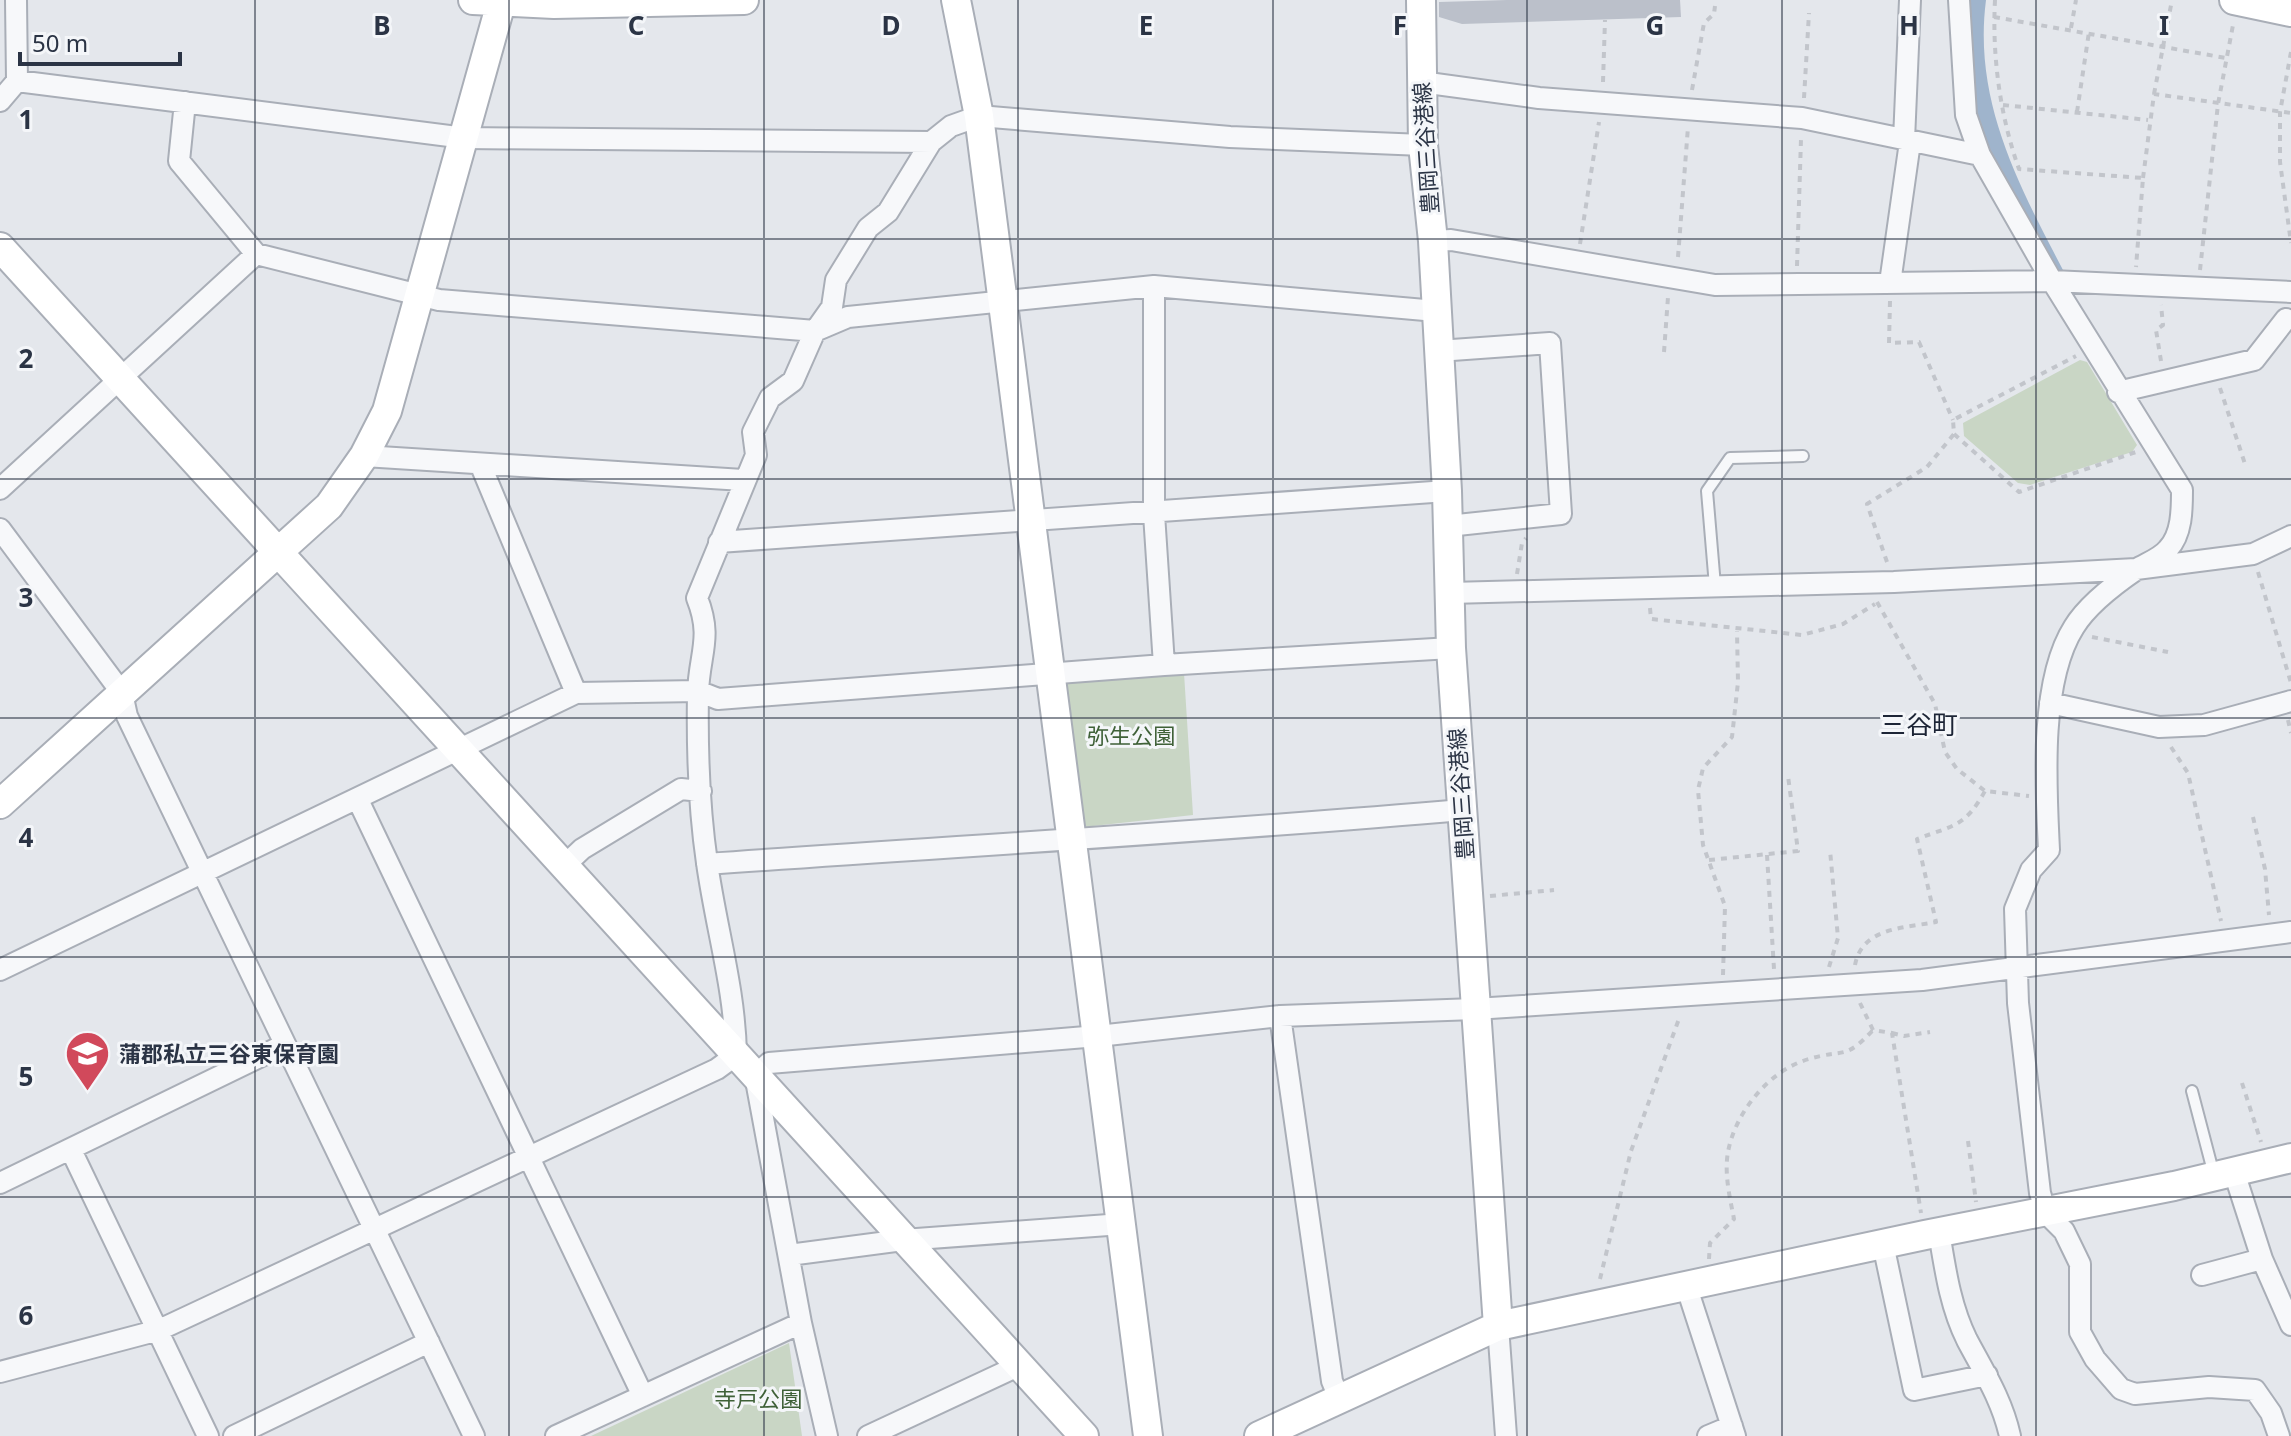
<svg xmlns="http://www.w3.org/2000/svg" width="2291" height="1436" font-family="'Noto Sans','Noto Sans JP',sans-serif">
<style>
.green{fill:#c9d6c5}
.water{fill:#9fb4cc}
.building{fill:#bbc0ca}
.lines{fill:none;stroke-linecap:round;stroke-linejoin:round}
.lane-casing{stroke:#a9aeb7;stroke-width:14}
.street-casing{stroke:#a9aeb7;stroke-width:24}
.secondary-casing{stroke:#a9aeb7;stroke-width:32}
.path{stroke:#c2c5cb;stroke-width:4;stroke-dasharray:6 6;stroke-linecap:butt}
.lane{stroke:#f7f8fa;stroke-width:10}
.street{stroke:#f7f8fa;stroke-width:20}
.secondary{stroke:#fff;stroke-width:28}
.grid{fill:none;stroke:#2b3445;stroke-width:2;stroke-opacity:0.55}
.labels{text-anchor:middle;stroke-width:6;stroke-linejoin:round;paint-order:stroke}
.street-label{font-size:22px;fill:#2b3445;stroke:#f4f6f9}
.park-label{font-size:22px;fill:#3f6138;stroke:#f4f6f9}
.poi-label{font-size:22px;font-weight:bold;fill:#2b3445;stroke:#f4f6f9;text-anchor:start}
.quarter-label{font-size:26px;fill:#1d2536;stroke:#f4f6f9}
.grid-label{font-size:26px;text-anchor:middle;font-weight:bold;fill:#2b3445;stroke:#f4f6f9;stroke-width:6;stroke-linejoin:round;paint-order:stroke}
</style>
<rect width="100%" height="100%" fill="#e4e7ec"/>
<!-- green -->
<path class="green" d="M2080,360L2087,362L2137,445L2132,452L2030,485L2018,483L1964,436L1963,423Z
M1184,673L1193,815L1084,827L1066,682Z
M789,1343L802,1436H591Z"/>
<!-- water -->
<path class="water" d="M1966,0H1986C1973,100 2018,184 2063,270H2051C2021,217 1986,164 1973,104C1966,71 1968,34 1966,0Z"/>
<!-- building -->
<path class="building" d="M1507,0H1680L1681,17L1462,24L1439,17V2Z"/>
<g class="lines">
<defs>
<path id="lane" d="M1715,586L1707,491L1730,458L1803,456
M2192,1091L2214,1175"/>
<path id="street" d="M1959,0L1966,115L1980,155L2052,281L2182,490C2182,510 2182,534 2168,549C2161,558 2147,563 2137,569C2115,584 2088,604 2074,627C2039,682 2046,787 2049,850L2031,870L2015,909L2018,1003L2040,1193L2046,1213L2064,1231L2080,1264V1332L2095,1359L2121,1389L2135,1394L2209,1387L2255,1390L2271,1413L2279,1436
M17,81L465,138L931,142
M1421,82L1539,98L1802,118L1980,155
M0,101L17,81L16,0
M185,102L179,161L256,254L439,300L815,331L848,317L1154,286L1436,311
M1904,140L1910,0
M1433,241L1451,240L1715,285L2052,281L2291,292
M1890,283L1910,142
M1154,286V514L1164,665
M1438,351L1550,343L1561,514L1448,526
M2118,392L2254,360L2286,319
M364,456L743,480
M481,466L576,693
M0,489L256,254
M0,529L122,693L127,716L474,1436
M719,542L1447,491
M1450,593L1894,582L2136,569L2253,554L2291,536
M2050,703L2159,727L2204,725L2291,701
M358,800L643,1396
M707,864C959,846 1210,832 1462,810
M564,866L582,849L681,789L701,791
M0,970L576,693L698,691L718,699L1164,665L1451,648
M1280,1016L1332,1381L1339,1398
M71,1150L208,1436
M2234,1172L2262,1259L2291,1325
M0,1183L284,1045
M1939,1232C1945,1268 1950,1306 1967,1340C1984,1372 2002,1400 2010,1436
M1883,1244L1914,1390L1987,1375
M789,1255L903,1240L1122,1224
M2202,1275L2262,1259
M1686,1285L1735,1436
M1498,1326L1506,1436
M0,1372L159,1330L717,1069L736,1055C735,989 716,928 707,863C699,808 697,749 698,693C699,654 713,638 697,598L756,455L753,432L770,398L793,381L815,331L832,307L836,280L868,228L888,212L931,142L951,126L979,116L1230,137L1423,145
M234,1436L429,1342
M556,1436L801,1323
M827,1436L801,1323L755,1075L769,1063L1098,1036L1280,1016L1475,1009L1922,980L2291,932
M868,1436L1020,1365
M1708,1436L1732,1426"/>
<path id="secondary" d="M473,0L554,4L744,0
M956,0L979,116L1148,1436
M1421,0L1423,145L1433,241L1447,491L1451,648L1498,1326
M2234,0L2291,12
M0,247L1084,1436
M0,804L329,506L364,456L387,411L501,3
M1259,1436L1498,1326L1925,1235L2174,1186L2291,1158"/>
</defs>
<!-- lane casing -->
<use href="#lane" class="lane-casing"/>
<!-- street casing -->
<use href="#street" class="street-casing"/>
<!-- secondary casing -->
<use href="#secondary" class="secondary-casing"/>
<!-- path -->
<path class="path" d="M1995,0C1992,56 2000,116 2019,169L2143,178L2136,267
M1994,17L2226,58
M2071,28L2076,0
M2291,52L2280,112V162L2291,243
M1603,82L1605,20
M1692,90L1704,23L1714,14L1715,6
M2154,94L2172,0
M1804,98L1809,13
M2003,105L2148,120
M2077,112L2089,32
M2143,178L2154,94L2291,113
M1580,244L1599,122
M1678,257L1688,127
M1797,266L1801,139
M2200,270L2218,104L2233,25
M1890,301L1889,343L1919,342L1953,420
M1664,352L1668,297
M2161,361L2156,330L2163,325L2161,305
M2220,388L2245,464
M1954,434L2019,492L2136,452
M1887,562L1867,504L1927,467L1954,434L1953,420L2076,356
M2258,572L2291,683
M1517,574L1522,543L1526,538
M1877,602L1935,704L1945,752L1957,769L1985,791L2029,796
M1650,608L1651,619L1802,635L1843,624L1875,604
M2092,637L2168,652
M2288,720L2291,733
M2171,747L2188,773L2221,921
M2253,817L2265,869L2269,915
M1767,855L1774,969
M1709,860L1798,851L1788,776
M1490,896L1554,890
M1855,965C1862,927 1905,928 1936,922L1917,839C1954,825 1965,827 1985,791
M1829,967L1838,938L1830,850
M1723,975L1725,906L1703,845L1698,790L1703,768L1732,737L1738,682L1737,631
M1860,1003L1873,1030L1892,1033L1921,1213
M1892,1033L1904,1036L1930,1032
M2242,1083L2261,1142
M1968,1141L1976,1202
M1709,1259L1710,1243L1734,1219C1730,1198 1724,1174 1728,1152C1735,1113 1769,1070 1809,1059C1846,1048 1844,1061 1873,1030
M1600,1279L1631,1151L1680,1016"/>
<!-- lane -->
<use href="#lane" class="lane"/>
<!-- street -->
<use href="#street" class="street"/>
<!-- secondary -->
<use href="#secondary" class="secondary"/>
</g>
<!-- grid -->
<path class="grid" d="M255,0V1436M509,0V1436M764,0V1436M1018,0V1436M1273,0V1436M1527,0V1436M1782,0V1436M2036,0V1436M0,239H2291M0,479H2291M0,718H2291M0,957H2291M0,1197H2291"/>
<!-- icons -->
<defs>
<symbol id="school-pin" viewBox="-11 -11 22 30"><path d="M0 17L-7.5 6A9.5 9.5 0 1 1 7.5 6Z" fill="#d1495b" stroke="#f4f6f9"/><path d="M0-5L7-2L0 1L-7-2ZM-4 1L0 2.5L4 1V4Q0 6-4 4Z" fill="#fff"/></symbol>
</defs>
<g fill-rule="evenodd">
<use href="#school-pin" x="62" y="1028" width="51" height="69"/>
</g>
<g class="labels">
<!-- street labels -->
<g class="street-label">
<text transform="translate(1426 148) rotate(-94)" y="8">豊岡三谷港線</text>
<text transform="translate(1461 794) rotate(-94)" y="8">豊岡三谷港線</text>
</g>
<!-- park labels -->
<g class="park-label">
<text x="1131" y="744">弥生公園</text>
<text x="758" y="1407">寺戸公園</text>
</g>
<!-- poi labels -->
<g class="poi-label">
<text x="119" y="1062">蒲郡私立三谷東保育園</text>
</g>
<!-- quarter labels -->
<g class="quarter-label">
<text x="1919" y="734">三谷町</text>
</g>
</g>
<g class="grid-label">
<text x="382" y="35">B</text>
<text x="636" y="35">C</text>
<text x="891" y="35">D</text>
<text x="1146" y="35">E</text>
<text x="1400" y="35">F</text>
<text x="1655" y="35">G</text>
<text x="1909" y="35">H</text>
<text x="2164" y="35">I</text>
<text x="26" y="129">1</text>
<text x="26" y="368">2</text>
<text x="26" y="607">3</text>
<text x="26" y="847">4</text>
<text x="26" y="1086">5</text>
<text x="26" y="1325">6</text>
</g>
<!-- scale -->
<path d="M20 52v12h160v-12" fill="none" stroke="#2b3445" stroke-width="4"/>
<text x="32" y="52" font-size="24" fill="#2b3445" stroke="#f4f6f9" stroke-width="6" paint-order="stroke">50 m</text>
</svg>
